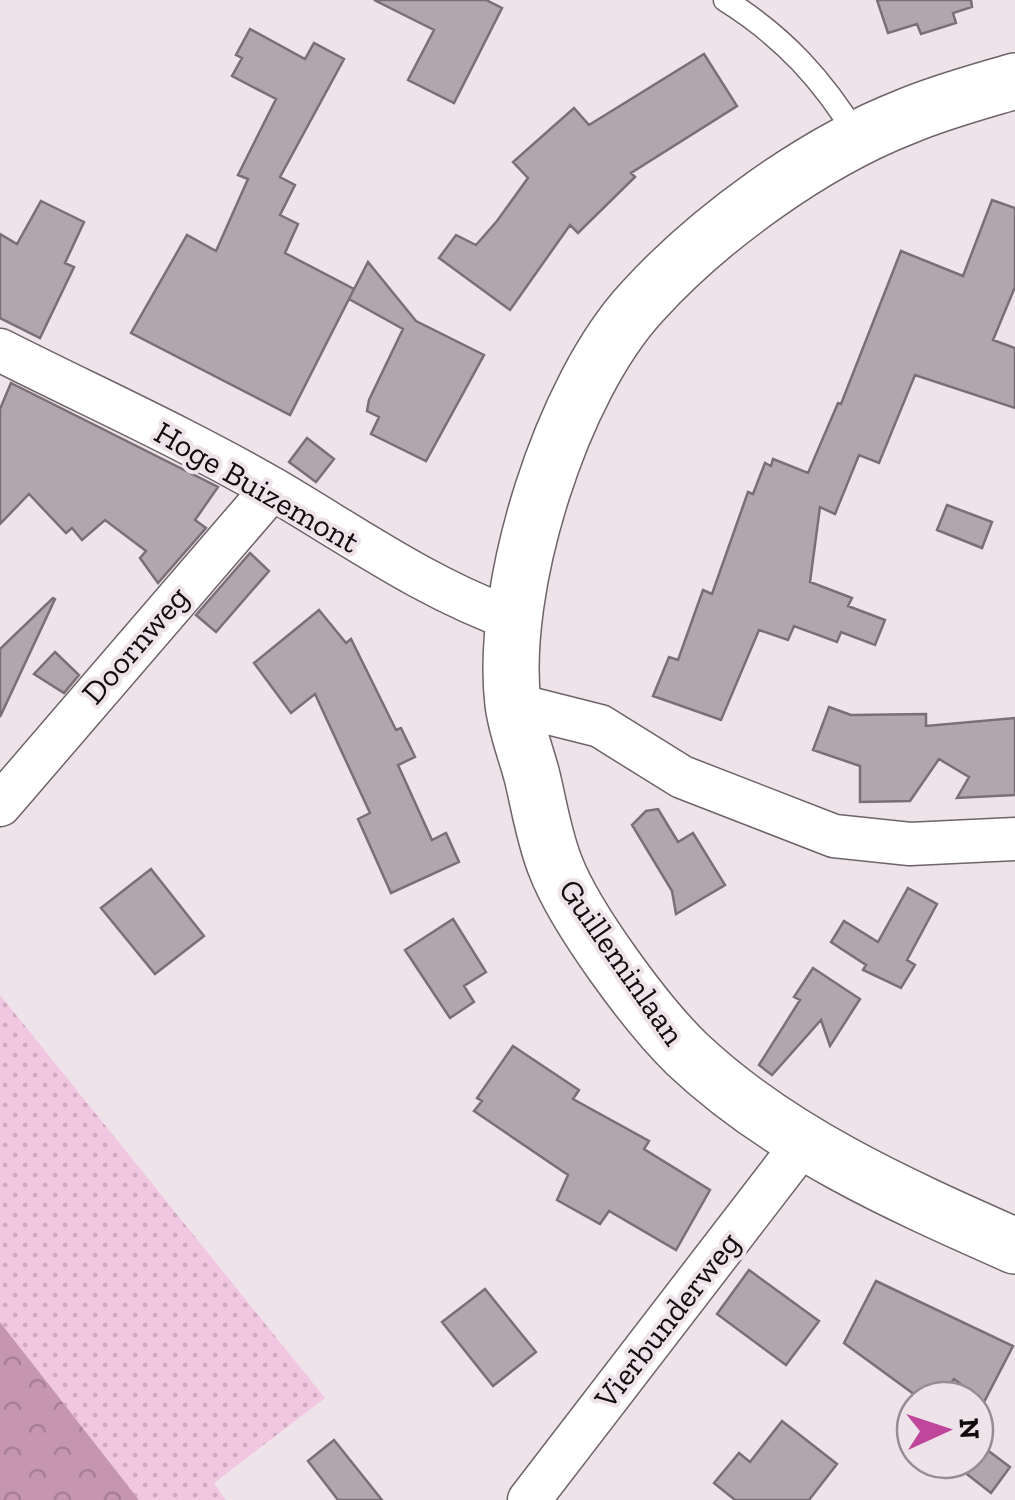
<svg xmlns="http://www.w3.org/2000/svg" width="1015" height="1500" font-family="'Zilla Slab',serif">
<style>
.grass{fill:url(#grass-dots)}
.forest{fill:url(#forest-crowns)}
.building{fill:#b2a6ad;stroke:#796f75;stroke-width:2.5}
.lines{fill:none;stroke-linecap:round;stroke-linejoin:round}
.lane-casing{stroke:#6e6369;stroke-width:25}
.street-casing{stroke:#6e6369;stroke-width:45}
.secondary-casing{stroke:#6e6369;stroke-width:58}
.lane{stroke:#fff;stroke-width:22}
.street{stroke:#fff;stroke-width:42}
.secondary{stroke:#fff;stroke-width:55}
.labels{text-anchor:middle;stroke-width:8;stroke-linejoin:round;paint-order:stroke}
.street-label{font-size:32px;fill:#110d0f;stroke:#efe3ea}
</style>
<defs>
<pattern id="grass-dots" width="8" height="8" patternUnits="userSpaceOnUse" patternTransform="scale(2.5)"><rect width="8" height="8" fill="#f1c6e0"/><path d="M2 2h.1M6 6h.1" fill="none" stroke="#cea9bf" stroke-width="1.8" stroke-linecap="round"/></pattern>
<pattern id="forest-crowns" width="20" height="18" patternUnits="userSpaceOnUse" patternTransform="scale(2.5)"><rect width="20" height="18" fill="#c595b2"/><path d="M2 6a3 3 0 1 1 6 0M12 15a3 3 0 1 1 6 0" fill="none" stroke="#a87f98"/></pattern>
</defs>
<rect width="100%" height="100%" fill="#efe3ea"/>
<!-- grass -->
<path class="grass" d="M0,995L325,1398L214,1483L226,1500H139L0,1322Z"/>
<!-- forest -->
<path class="forest" d="M0,1322L139,1500H0Z"/>
<!-- building -->
<path class="building" d="M374,0H486L502,8L454,103L408,80L434,30Z
M877,0H971L972,7L953,13L956,23L921,34L917,24L888,33Z
M250,29L305,59L314,43L344,59L280,177L295,185L280,215L298,224L285,253L354,289L290,415L131,333L187,235L216,251L248,179L238,175L276,99L232,76L242,58L236,55Z
M704,54L737,106L631,173L635,177L578,233L570,225L510,310L439,258L456,235L476,245L497,221L528,178L513,162L574,108L589,125Z
M992,200L1015,208V287L993,340L1015,348V408L915,375L879,463L859,455L835,514L820,507L810,582L852,598L848,606L885,620L875,645L841,632L837,642L794,626L788,640L759,630L721,720L653,696L669,657L678,660L703,590L712,594L748,492L753,494L765,463L771,466L773,459L808,473L838,403L841,404L901,251L963,276Z
M41,201L84,222L65,263L74,267L40,338L0,318V234L17,244Z
M368,262L416,321L484,355L426,461L371,434L379,417L367,411L369,400L403,329L349,299Z
M11,383L218,487L195,520L206,528L158,583L140,558L146,551L105,520L82,540L72,528L66,533L29,494L0,524V409Z
M307,438L334,459L316,482L289,462Z
M947,505L992,522L982,548L937,530Z
M250,553L269,571L216,632L196,615Z
M53,598L55,599L0,717V649Z
M319,610L346,643L351,639L396,730L401,728L415,757L398,765L432,840L446,833L459,862L391,893L358,819L370,813L315,694L291,713L254,663Z
M55,652L79,675L64,693L34,674Z
M829,707L851,715L926,714V726L1015,718V795L957,798L969,777L939,759L910,801L860,802V766L813,750Z
M658,809L678,842L693,833L725,885L676,914L672,891L632,825L646,811Z
M151,869L204,936L155,974L101,908Z
M908,888L937,904L907,960L915,965L901,988L863,970L866,965L831,942L844,921L878,942Z
M453,919L486,972L464,986L474,1002L450,1018L405,950Z
M813,968L860,999L830,1046L821,1020L772,1075L759,1065L800,1000L794,997Z
M513,1046L579,1090L573,1099L649,1141L644,1149L710,1190L676,1250L609,1211L600,1224L557,1200L568,1175L474,1111L482,1101L477,1098Z
M749,1270L819,1321L786,1365L717,1314Z
M876,1281L1013,1346L984,1402L954,1379L939,1400H922L844,1343Z
M485,1289L536,1352L493,1386L442,1322Z
M782,1421L837,1464L809,1500H735L714,1483L739,1453L750,1462Z
M334,1440L382,1500H338L308,1461Z
M982,1446L1010,1467L991,1493L963,1471Z"/>
<g class="lines">
<defs>
<path id="lane" d="M725,0C784,37 823,80 859,139"/>
<path id="street" d="M0,350C91,396 185,438 273,489C353,536 427,589 515,620
M513,704L600,726L682,777L834,836L910,844L1015,839
M0,805L272,489
M529,1500L805,1141"/>
<path id="secondary" d="M1015,81C978,92 940,102 905,117C813,153 708,229 642,302C562,388 499,587 513,704C516,728 526,753 532,776C539,805 544,837 555,865C575,918 646,1014 687,1054C780,1142 900,1195 1015,1246"/>
</defs>
<!-- lane casing -->
<use href="#lane" class="lane-casing"/>
<!-- street casing -->
<use href="#street" class="street-casing"/>
<!-- secondary casing -->
<use href="#secondary" class="secondary-casing"/>
<!-- lane -->
<use href="#lane" class="lane"/>
<!-- street -->
<use href="#street" class="street"/>
<!-- secondary -->
<use href="#secondary" class="secondary"/>
</g>
<g class="labels">
<!-- street labels -->
<g class="street-label">
<text transform="translate(257 487) rotate(30)" y="11">Hoge Buizemont</text>
<text transform="translate(135 645) rotate(-49)" y="11">Doornweg</text>
<text transform="translate(622 962) rotate(55)" y="11">Guilleminlaan</text>
<text transform="translate(667 1320) rotate(-52)" y="11">Vierbunderweg</text>
</g>
</g>
<!-- north arrow -->
<g transform="translate(945 1430) rotate(87)"><circle r="48" fill="#efe3ea" stroke="#968d92" stroke-width="2.5"/>
<path d="M0-8L18 38L0 25L-18 38Z" fill="#bf469a"/>
<text y="-15" font-size="28" font-weight="bold" text-anchor="middle" fill="#110d0f">N</text>
</g>
</svg>
